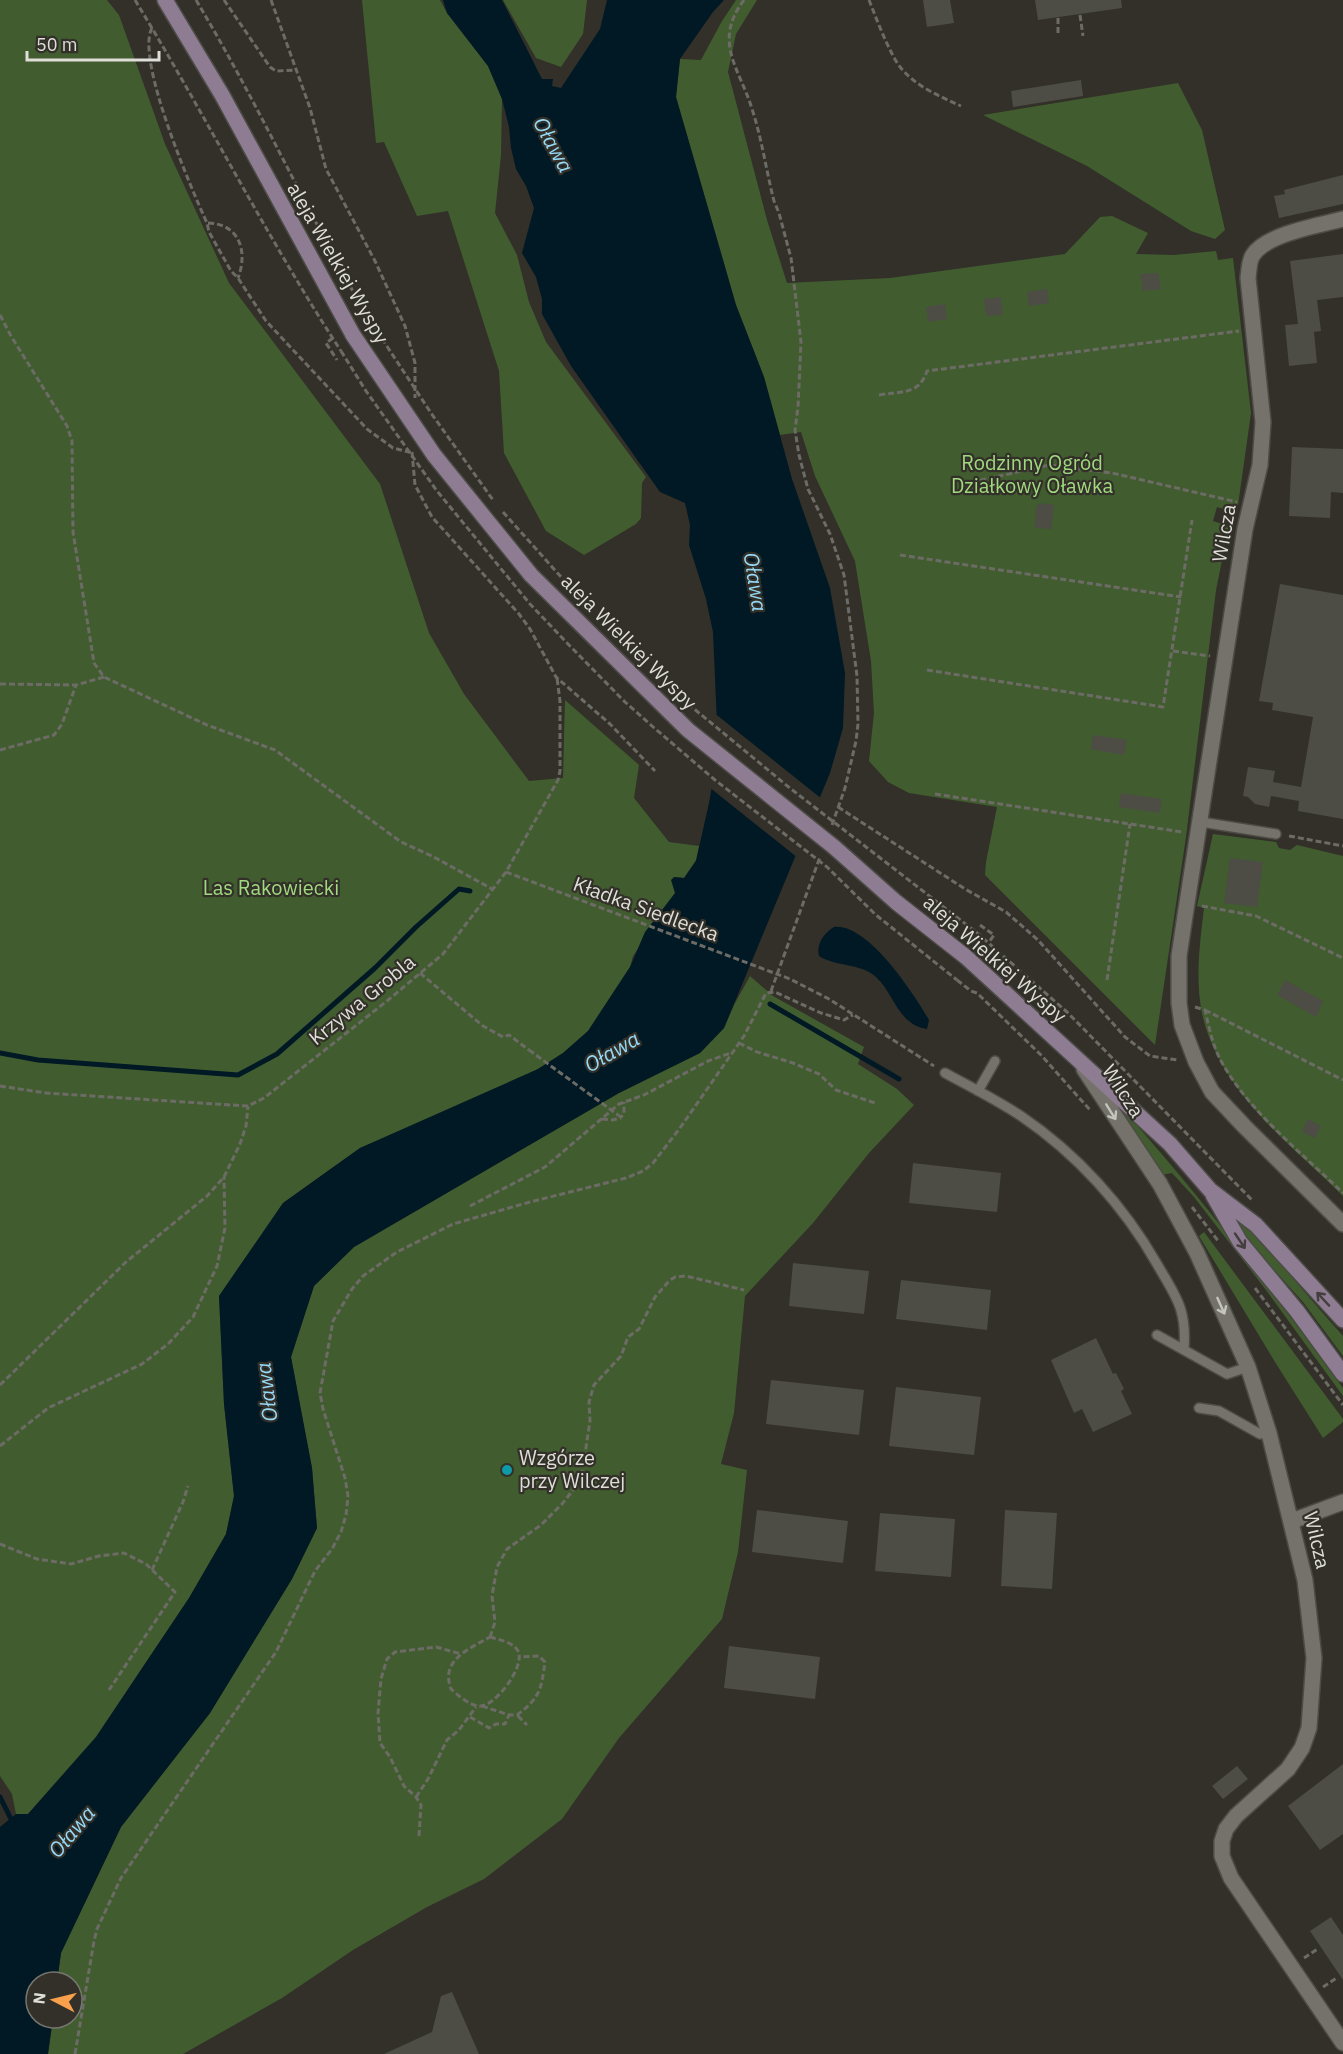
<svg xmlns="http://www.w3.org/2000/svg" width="1343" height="2054" font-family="'IBM Plex Sans',sans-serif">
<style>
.green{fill:#415d2f}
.water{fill:#001924}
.pier{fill:#323029}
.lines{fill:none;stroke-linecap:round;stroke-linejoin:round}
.stream{stroke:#001924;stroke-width:5}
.building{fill:#4d4c45}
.lane-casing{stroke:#4c4b46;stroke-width:12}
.street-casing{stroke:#4c4b46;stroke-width:18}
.secondary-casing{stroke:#4c4b46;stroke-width:18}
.path{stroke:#6d6b65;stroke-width:3;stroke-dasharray:6 3;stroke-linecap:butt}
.lane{stroke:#74726a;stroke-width:9}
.street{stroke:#74726a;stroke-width:15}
.secondary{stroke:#8e7c93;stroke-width:15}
.secondary-bridge-casing{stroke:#4c4b46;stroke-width:18;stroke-linecap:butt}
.path-bridge{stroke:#6d6b65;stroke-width:3;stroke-dasharray:6 3;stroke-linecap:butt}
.secondary-bridge{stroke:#8e7c93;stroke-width:15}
.oneway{stroke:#c4c3bd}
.oneway2{stroke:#443f3e}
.culture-dot{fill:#0f9aa8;stroke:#323029;stroke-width:2}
.labels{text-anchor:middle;stroke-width:4.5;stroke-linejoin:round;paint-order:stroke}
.street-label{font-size:20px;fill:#dfded9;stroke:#323029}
.park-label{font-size:20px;fill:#a0d97f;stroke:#323029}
.poi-label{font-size:20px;fill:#dfded9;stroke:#323029;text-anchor:start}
.water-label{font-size:21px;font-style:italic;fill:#95d9f6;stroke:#323029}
</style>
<rect width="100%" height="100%" fill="#323029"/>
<!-- green -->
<path class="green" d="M0,0H107L119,15L165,144L229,283L380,484L429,633L464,694L529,781L563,778L565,700L639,765L634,798L669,842L699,846L696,860L684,878L674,877L675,893L633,956L630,967L588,1031L563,1053L538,1069L504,1086L360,1148L283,1203L219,1296L224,1404L234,1496L226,1534L189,1598L96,1737L28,1814H16L12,1794L0,1776Z
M362,0H440L447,13L488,66L502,99L501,155L495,213L517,255L529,302L546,342L646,477L642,483L641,518L636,524L584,555L546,531L504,453L499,371L448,211L417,216L384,142L376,143Z
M503,0H587L583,34L561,67L536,58Z
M736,0H757L736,34L728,72L767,220L787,283L890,278L1065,254L1100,217L1112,216L1148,233L1136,254L1174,255L1216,251L1218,260L1233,258L1251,413L1238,505L1233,512L1217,507L1213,521L1229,526L1216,590L1186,837L1155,1045L985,875L986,862L997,807L909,793L888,782L869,761L874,713L871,661L855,561L815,476L801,432L780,435L764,377L736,305L676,97L680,59L701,60L722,21Z
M1178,83L1202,130L1225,230L1215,239L1191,231L1087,166L983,115Z
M1213,834L1276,842L1279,848L1290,850L1297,845L1343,856V1196C1289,1143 1219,1091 1202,1013C1195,979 1200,942 1204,908L1197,906Z
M750,976L773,996L864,1047L858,1064L897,1089L914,1105L869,1153L813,1223L745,1296L734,1413L721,1464L747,1470L738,1552L722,1619L619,1738L562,1819L484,1879L427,1907L353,1950L282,1998L183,2054H48L53,2018H72V1982H57L61,1953L121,1827L210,1713L292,1579L317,1528L312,1468L291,1357L314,1286L354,1247L619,1093L700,1053L724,1028L734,1005Z
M1117,1105L1123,1110C1203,1198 1273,1293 1343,1388V1396L1266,1290L1194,1197L1172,1173L1161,1175L1115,1106Z
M1234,1214C1273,1252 1306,1295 1343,1336V1356L1303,1302L1257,1251L1230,1216Z
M1204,1232L1343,1419V1422L1323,1438L1275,1362L1199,1236Z"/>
<!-- water -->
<path class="water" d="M443,0H502L542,79H553L552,86L561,88L600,29L607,0H724L713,12L680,59L676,97L736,305L764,377L792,479L830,588L845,673L843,728L830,773L724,1028L700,1053L619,1093L354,1247L314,1286L291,1357L312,1468L317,1528L292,1579L210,1713L121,1827L61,1953L57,1982H36V2018H53L48,2054H0V1827L16,1814H28L96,1737L189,1598L226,1534L234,1496L224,1404L219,1296L283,1203L360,1148L538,1069L563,1053L588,1031L630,967L645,932L675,893L671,880L674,877L684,878L696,861L709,803L716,763L717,725L713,632L706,599L689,545L690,525L685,503L660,492L571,366L542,314V299L536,277L522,253L534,208L526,186L516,169L511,148L509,127L502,99L488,66L447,13Z
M834,927C868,923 914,994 929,1020L927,1029C898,1025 894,993 876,977C861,963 836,967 819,956C816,944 824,933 834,927Z"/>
<!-- pier -->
<path class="pier" d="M713,712L822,799L798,858L709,787L713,762Z"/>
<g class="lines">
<!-- stream -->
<path class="stream" d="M770,1004L899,1079
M0,1053L38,1060L238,1075L277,1054L375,968L416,927L459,889L470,891
M0,1797L13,1823"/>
</g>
<!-- building -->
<path class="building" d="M923,0H950L954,23L927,27Z
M1035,0H1121L1122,8L1038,20Z
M1081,80L1083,96L1013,107L1011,91Z
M1343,175V204L1279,218L1274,196L1285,194L1284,190Z
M1343,254V297L1317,300L1321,331L1314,332L1317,363L1289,366L1285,325L1298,324L1290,261Z
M1158,273L1161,289L1143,291L1140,274Z
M1047,289L1049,303L1029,306L1027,292Z
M1001,297L1003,315L986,316L984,299Z
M945,304L947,319L928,322L926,307Z
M1292,447L1343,449V493L1331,492L1330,518L1289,516Z
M1039,503L1054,505L1051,529L1035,528L1036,508Z
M1280,584L1343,595V819L1298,811L1299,801L1271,796L1269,807L1255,804L1248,797L1243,796L1248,767L1275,771L1273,782L1301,787L1313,717L1272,710L1273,703L1259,701Z
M1093,735L1127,740L1124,755L1091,749Z
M1121,793L1162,799L1160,813L1119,807Z
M1230,858L1263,862L1257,907L1224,903Z
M1285,980L1323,1001L1316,1017L1277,995Z
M1308,1119L1321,1126L1315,1138L1302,1132Z
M913,1163L1001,1173L997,1212L909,1203Z
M793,1263L869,1271L864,1314L789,1306Z
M901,1280L991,1290L987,1330L896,1319Z
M1096,1338L1113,1374L1116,1373L1124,1389L1121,1391L1132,1414L1093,1432L1082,1409L1074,1413L1051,1360Z
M771,1380L864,1390L859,1435L766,1424Z
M896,1387L981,1397L974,1455L889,1446Z
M757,1510L848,1521L843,1563L752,1552Z
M1005,1510L1057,1513L1052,1589L1001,1586Z
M880,1513L955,1519L951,1577L875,1571Z
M729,1646L820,1657L815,1699L724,1688Z
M1343,1764V1834L1320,1850L1288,1806Z
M1237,1766L1248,1779L1223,1799L1212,1786Z
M1331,1917L1343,1935V1980L1310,1931Z
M452,1992L479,2054H384L432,2032L441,1996Z"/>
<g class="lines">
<defs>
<path id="lane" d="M1201,822L1276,834
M945,1073C971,1087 997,1100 1021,1116C1077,1154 1124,1206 1157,1264C1176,1297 1187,1309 1184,1349
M978,1091L995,1061
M1157,1335L1227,1374L1248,1367
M1199,1408L1219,1411L1260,1434L1269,1433"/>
<path id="street" d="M1343,219C1320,225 1266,234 1253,255C1249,260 1249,271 1248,278L1263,422L1260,465L1245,529L1185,916L1179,956V1003L1182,1025L1196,1062L1212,1092L1245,1127L1343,1224
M1084,1069L1160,1184L1197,1253L1248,1367L1269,1433L1305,1580L1314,1658L1309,1728L1302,1748L1288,1769L1236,1816L1226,1829L1222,1841V1856L1231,1878L1343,2043
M1292,1521L1343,1502"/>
<path id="secondary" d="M165,0L222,95L353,335
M834,847L896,902L966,957L1170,1144L1210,1190L1256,1225L1343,1320
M1213,1195L1240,1242L1297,1311L1343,1374"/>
</defs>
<!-- lane casing -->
<use href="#lane" class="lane-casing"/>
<!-- street casing -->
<use href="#street" class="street-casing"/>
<!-- secondary casing -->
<use href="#secondary" class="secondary-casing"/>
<!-- path -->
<path class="path" d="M135,0C206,116 267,238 341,351
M196,0C258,103 307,212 367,316
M224,0L270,67L276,71L296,70
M271,0L310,108L326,169L375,261L405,326L415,363V398
M744,0C712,42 740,69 752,109C762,139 766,170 774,201L779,213L791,258L801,342L798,407L795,430L799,455L808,489L830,534L844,575L857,676L858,724L856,741L845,788L832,825
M869,0C877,20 885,42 896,61C910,84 937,95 961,106
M1080,15L1083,36
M1058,18V34
M152,28C135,59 192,190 207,223L209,232L231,271L238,278L266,321L367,429L393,448L413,453
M208,223C240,224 248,252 238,278
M0,315L11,336L67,426L72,441L73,532L94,663L104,677L207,725L275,750L401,842L432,856L494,890
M333,338L326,343L337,360
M879,395C902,391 919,395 927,371L1239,331
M412,452L415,485L432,517L519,614L530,629L556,677L610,724L655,771
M962,482L977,481L1049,465L1112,473L1237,502
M900,555L1181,597
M1173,651L1210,656
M927,670L1163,707L1192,520
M0,684L76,685L104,677
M0,750L54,735L62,724L76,685
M935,794L1182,832
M838,807L965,889L1006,912L1038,940L1125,1037L1150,1056L1178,1060
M1289,836L1343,846
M506,872L790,979L829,999L934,1066
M1202,906L1256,916L1343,958
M980,925L994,935L989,942
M976,932L1067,1012L1252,1200
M420,973L483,1026L503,1037L509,1035L529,1050
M957,980L971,991L977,993L1041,1055L1090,1110
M1107,980L1130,824
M771,991L820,857
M1195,1007L1205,1010C1209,1027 1212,1043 1220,1059C1247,1110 1302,1153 1343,1193
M1205,1010L1343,1080
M739,1043L757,1052L793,1063L819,1074L836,1090L875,1103
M0,1086L46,1093L231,1105L248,1106L264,1098L387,1001L443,954L506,872L558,780L560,771V701L557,678
M618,1115L621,1117L624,1114V1102
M602,1119L612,1120L621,1118
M470,1206L545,1167L619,1104L644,1095L708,1061L731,1053
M1192,1207L1219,1242
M1255,1288L1343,1405
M0,1385L126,1262L207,1196L224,1177L240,1144L246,1126L248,1106
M0,1446L48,1408L142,1364L168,1344L193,1317L217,1266L225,1228L224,1177
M0,1544L37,1559L71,1564L99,1556L124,1553L146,1564L175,1592L109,1690
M152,1570L183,1502L188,1486
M490,1637L495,1622L492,1596L497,1567L507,1549L541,1525L562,1504L581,1480L590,1421L589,1402L594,1385L621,1356L628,1337L639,1329L655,1297L669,1281L675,1277L686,1276L744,1290
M490,1637C500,1640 513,1642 518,1651C526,1666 494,1709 478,1706C469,1705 458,1695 451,1689C440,1660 469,1649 490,1637Z
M482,1706L509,1715H517C541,1697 541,1689 545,1662L539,1656L520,1657
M518,1716L527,1725
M470,1717L489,1728L496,1724H505L509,1715
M416,1797L428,1779L447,1740L459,1730L476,1707
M419,1836L421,1805L416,1797L404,1786L390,1757L380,1743L378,1713L381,1679L387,1659L395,1652L436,1647L461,1654
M1304,1958L1319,1948
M1323,1987L1338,1977
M75,2054L94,1941L97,1929L121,1878L276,1652L315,1571L332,1549L341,1532L346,1515L348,1496L345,1478L323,1409L320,1393L333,1321L352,1289L363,1276L397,1252L453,1224L530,1202L626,1178L643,1171L653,1163L680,1128L744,1036L766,993L775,992L821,1013L844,1020L853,1015"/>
<!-- lane -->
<use href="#lane" class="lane"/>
<!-- street -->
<use href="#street" class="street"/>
<!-- secondary -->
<use href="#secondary" class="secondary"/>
<defs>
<path id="secondary-bridge" d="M353,335L434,455L531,575L688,730L834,847"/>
</defs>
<!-- secondary-bridge casing -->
<use href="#secondary-bridge" class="secondary-bridge-casing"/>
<!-- path-bridge -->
<path class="path-bridge" d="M367,316L431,413L493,500
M341,351L366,391L437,491L530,604L568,644L625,702L652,726L715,780L827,867L876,915L957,980
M503,512L579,597
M681,698L791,789L976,932
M529,1050L618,1115"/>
<!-- secondary-bridge -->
<use href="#secondary-bridge" class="secondary-bridge"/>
</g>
<!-- one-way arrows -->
<defs><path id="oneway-shaft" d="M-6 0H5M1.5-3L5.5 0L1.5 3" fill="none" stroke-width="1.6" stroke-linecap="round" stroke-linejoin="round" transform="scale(1.5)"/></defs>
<g class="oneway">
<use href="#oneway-shaft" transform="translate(1111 1112) rotate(58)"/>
<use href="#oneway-shaft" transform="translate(1221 1306) rotate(66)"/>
</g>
<g class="oneway2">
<use href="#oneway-shaft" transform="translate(1240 1241) rotate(56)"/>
<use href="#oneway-shaft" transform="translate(1323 1299) rotate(-133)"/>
</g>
<!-- markers -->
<circle class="culture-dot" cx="507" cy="1470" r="6"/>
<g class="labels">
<!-- street labels -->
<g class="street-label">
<text transform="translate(338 263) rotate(60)" y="7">aleja Wielkiej Wyspy</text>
<text transform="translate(1224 533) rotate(-80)" y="7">Wilcza</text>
<text transform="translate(629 642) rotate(45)" y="7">aleja Wielkiej Wyspy</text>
<text transform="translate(646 909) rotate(20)" y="7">Kładka Siedlecka</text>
<text transform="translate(995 959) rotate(41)" y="7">aleja Wielkiej Wyspy</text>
<text transform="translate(362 1000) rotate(-39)" y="7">Krzywa Grobla</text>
<text transform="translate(1123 1091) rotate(57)" y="7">Wilcza</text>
<text transform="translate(1317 1540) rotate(77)" y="7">Wilcza</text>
</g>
<!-- park labels -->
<g class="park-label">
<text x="1032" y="470">Rodzinny Ogród<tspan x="1032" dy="23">Działkowy Oławka</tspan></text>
<text x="271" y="895">Las Rakowiecki</text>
</g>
<!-- poi labels -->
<g class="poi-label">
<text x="519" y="1465">Wzgórze<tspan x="519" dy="23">przy Wilczej</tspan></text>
</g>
<!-- water labels -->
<g class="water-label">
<text transform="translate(553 145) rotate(61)" y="7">Oława</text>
<text transform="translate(755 582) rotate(81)" y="7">Oława</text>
<text transform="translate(612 1052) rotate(-30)" y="7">Oława</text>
<text transform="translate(267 1392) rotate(-97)" y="7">Oława</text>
<text transform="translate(72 1832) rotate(-50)" y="7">Oława</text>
</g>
</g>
<!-- north arrow -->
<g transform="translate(54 2000) rotate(277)"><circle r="28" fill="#323029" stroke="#77766f" stroke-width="1.5"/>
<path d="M0-4.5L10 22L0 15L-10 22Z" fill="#f9a04c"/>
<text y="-9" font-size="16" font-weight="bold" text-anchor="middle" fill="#dfded9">N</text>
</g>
<!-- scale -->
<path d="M27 51v9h132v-9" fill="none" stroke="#dfded9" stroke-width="3"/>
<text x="36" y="51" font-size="18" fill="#dfded9" stroke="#323029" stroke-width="4.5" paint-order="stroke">50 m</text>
</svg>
